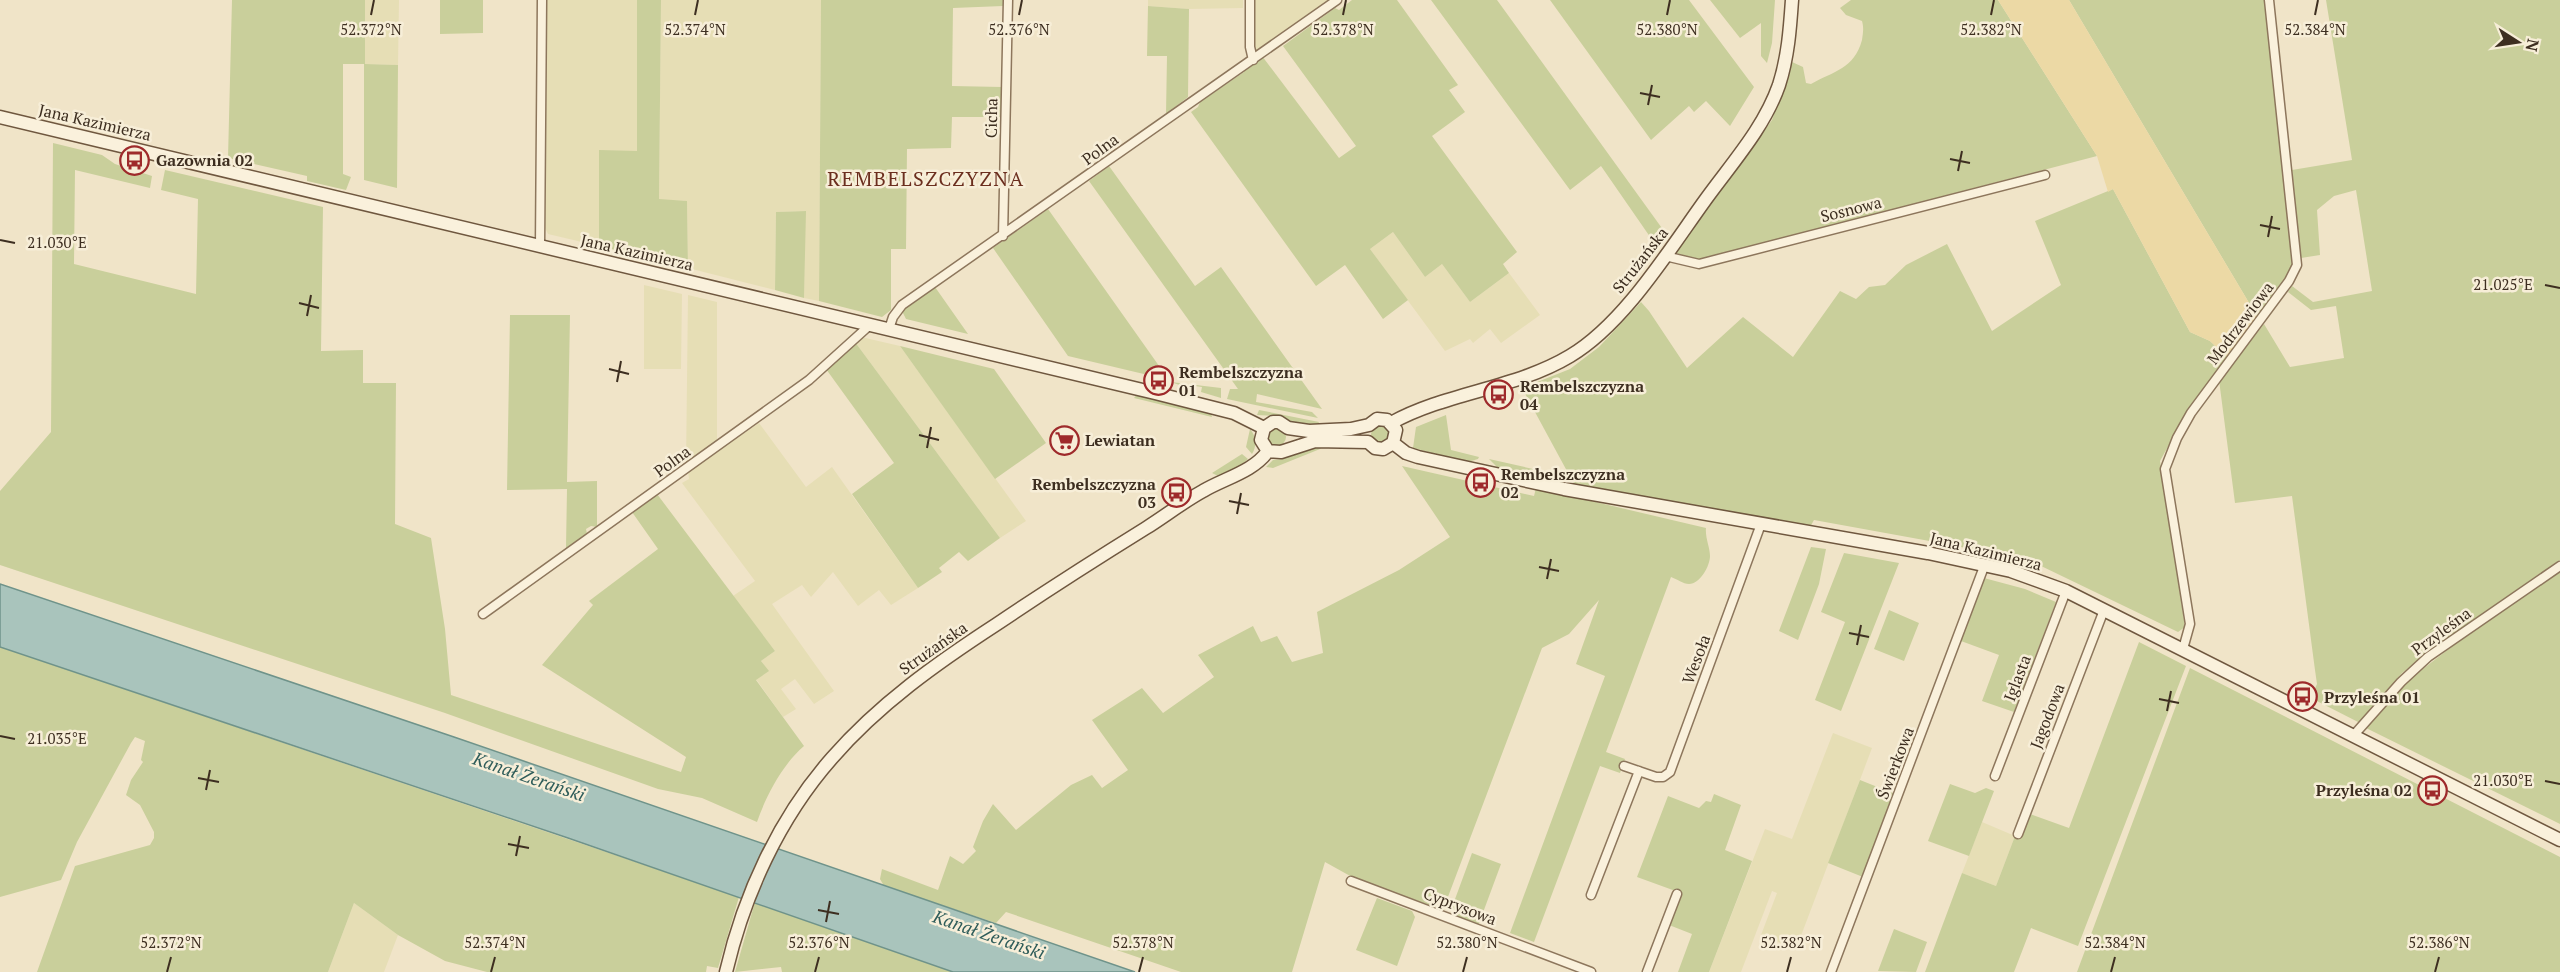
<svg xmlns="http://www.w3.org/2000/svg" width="2560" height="972" font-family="'PT Serif',serif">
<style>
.farmland{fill:#e6deb5}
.green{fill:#c9cf9b}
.sand{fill:#ecd9a5}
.water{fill:#a9c4bc;stroke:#6f938a;stroke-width:1.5}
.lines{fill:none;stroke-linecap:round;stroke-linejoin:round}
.minor-casing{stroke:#8d765c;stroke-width:11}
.secondary-casing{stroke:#6f573f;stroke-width:15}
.minor{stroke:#faf1dc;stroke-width:8}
.secondary{stroke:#faf1dc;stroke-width:12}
.ticks{fill:none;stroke:#3d2e20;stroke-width:2}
.labels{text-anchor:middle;stroke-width:5;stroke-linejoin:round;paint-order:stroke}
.street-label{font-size:16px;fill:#3d2e20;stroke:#f7eed8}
.poi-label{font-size:16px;font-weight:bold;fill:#3d2e20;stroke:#f7eed8;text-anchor:start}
.water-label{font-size:18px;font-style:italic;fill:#2f5d5a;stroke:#f7eed8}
.quarter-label{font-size:20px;letter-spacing:1.5px;fill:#6b2e1e;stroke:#f7eed8}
.ticks-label{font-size:15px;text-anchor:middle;fill:#3d2e20;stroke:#f7eed8;stroke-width:5;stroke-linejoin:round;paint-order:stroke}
</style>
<rect width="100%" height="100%" fill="#f0e4c8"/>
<!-- farmland -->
<path class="farmland" d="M365,0H399L398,65L365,64Z
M547,0H637V151H599V246L548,234L544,226Z
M661,0H821L819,301L804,298L805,211L776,212L775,290L688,268L687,201L659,200Z
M1148,0H1243V8L1189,9L1148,6Z
M1255,0H1330L1258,51L1255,50Z
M1393,232L1425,277L1442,264L1470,302L1509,273L1540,315L1501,343L1490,329L1473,343L1470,339L1445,351L1370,249Z
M644,285L682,294L681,369H644Z
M688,295L717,302V442L686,466Z
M861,337L900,346L1026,521L1000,538L855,342Z
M759,423L806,487L832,467L918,588L891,605L879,590L858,606L833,572L811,597L802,585L772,604L834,691L814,704L795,679L781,689L796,709L783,717L756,679L768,671L761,661L775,651L733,596L755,581L682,483L689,479L688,471Z
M1833,733L1872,748L1796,949L1761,935L1777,893L1772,891L1741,972H1709L1765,829L1792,839Z
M1982,822L2015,836L1996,886L1962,873Z
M354,903L398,935L384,972H328Z"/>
<!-- green -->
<path class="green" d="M232,0H365V64L398,65L397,188L364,180V64H343V174L351,177L346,190L307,181V176L228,158Z
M440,0H483V33L440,34Z
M637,0H661L659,199L687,201L688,268L599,246V150L637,151Z
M821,0H1003V6L953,8L952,86L1002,87L1001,117H952L951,148L907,149L906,249H891V310L882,317L819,301Z
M1352,0H1397L1458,85L1449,90L1465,112L1432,136L1517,252L1503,264L1509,273L1470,302L1442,264L1425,277L1393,232L1370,249L1408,300L1383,319L1345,265L1316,286L1191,112L1198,107L1200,102L1244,72L1243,70L1262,56L1339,158L1356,146L1283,46L1335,8L1339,10Z
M1431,0H1497L1664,231L1655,244L1601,166L1570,190Z
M1550,0H1689L1754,87L1730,126L1706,101L1694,112L1689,106L1651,140Z
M1710,0H1775L1772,43L1767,63L1761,56V23L1740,38Z
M1851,0H1998L2097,156L1697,260L1675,253L1772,120L1792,62L1803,67L1806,83L1811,84C1834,71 1854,69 1862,40C1863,33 1864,28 1862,21L1846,15L1840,8Z
M2069,0H2264L2294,269L2258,318Z
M2326,0H2560V560L2450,636L2402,673L2360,723L2311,698L2317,684L2315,670L2292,496L2235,503L2219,380L2264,324L2290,367L2344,358L2336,306L2311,310L2288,292L2292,286L2313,302L2372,291L2356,190L2334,196L2317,210L2320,255L2301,258L2292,170L2352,160Z
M1148,6L1189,9L1188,97L1166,114L1167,56H1147Z
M53,143L102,155L115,164L152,176L150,188L75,170L74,264L196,294L198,199L161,190L165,170L323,207L321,351L363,350V383H396L395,524L431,538L445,629L451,695L681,772L686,757L542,665L593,605L589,601L658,549L632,512L657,494L775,651L761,661L769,671L756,680L804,746C782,765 766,796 757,822L702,798L658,789L445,713L0,565V491L51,432Z
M1109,166L1195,286L1221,267L1322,409L1257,394L1256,402L1312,412L1318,418L1227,399L1230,389H1238L1089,181Z
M2113,189L2190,332L2210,341L2228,358L2187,412L2160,461L2185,627L2178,632L2039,565L1957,546L1814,520L1810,527L1574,484L1522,388L1570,369L1599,347L1641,302L1649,311L1687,368L1743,317L1793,357L1840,291L1856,299L1869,287L1885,285L1906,265L1947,244L1992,331L2061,285L2035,221Z
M1048,209L1169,380L1068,356L993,248Z
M806,211L804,298L775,290L776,212Z
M935,287L968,334L906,319L901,309Z
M510,315H570L567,482L597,481V527L591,526L586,529L587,534L566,548L567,489L507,490Z
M855,342L1000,538L968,561L959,552L939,568L942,572L918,588L852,494L894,463L826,369Z
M900,346L994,369L1046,443L995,479Z
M1171,382L1221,388V398L1201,392L1202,387L1195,386L1193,390Z
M1137,394L1211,413L1212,417L1134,398Z
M1259,410L1319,422L1317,426L1295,424L1281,416L1257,415Z
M1446,415L1451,450L1479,457L1478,459L1468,462L1413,448L1416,427Z
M1371 434a9 9 0 1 1 18 0a9 9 0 1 1-18 0Z
M1268 437a9 9 0 1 1 18 0a9 9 0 1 1-18 0Z
M1250,429C1256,435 1257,447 1252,454L1246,447Z
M1325,444L1320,449L1273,468L1266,467L1273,460L1283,459L1294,452Z
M1242,454L1248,459L1240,466L1218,476L1212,473Z
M1489,459L1560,475V477L1552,480L1497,467Z
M1402,466L1534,496L1536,488L1706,528C1705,538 1710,547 1710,556C1710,566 1700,584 1689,584C1683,584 1677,579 1671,577L1606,752L1625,759L1620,773L1600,766L1534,942L1510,933L1605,676L1576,664L1599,600L1569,634L1542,648L1443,910L1352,877L1325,862L1292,972H1181L1006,912L996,923L884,886L880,879L882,869L938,890L950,856L963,864L976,851L973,847L983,821L993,804L1016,830L1071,785L1092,775L1102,788L1128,770L1092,720L1142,688L1163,713L1214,677L1198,655L1253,626L1261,642L1277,636L1292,662L1323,653L1317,612L1399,570L1450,537Z
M1811,547L1826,549L1819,584L1798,640L1779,631Z
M1844,553L1899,563L1841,711L1815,700L1845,622L1821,612Z
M2560,570V824L2366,728L2402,685L2454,645Z
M1984,578L2025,589L2056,602L2014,712L1982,701L1999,655L1961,641Z
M1889,610L1919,623L1904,661L1874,649Z
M2139,642L2186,666L2078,946L2031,928L2014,972H1925L1962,873L1996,886L2015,836L2021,837L2030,814L2069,828Z
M0,647L739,897L718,968L707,966L706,972H487L445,961L398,935L354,903L328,972H37L75,866L150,845L154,838V832L140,805L126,795L131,780L143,762L141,760L145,741L135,737L131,743L77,842L61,880L0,897Z
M2190,668L2560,857V972H2077Z
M1860,780L1895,794L1863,877L1828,863Z
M1950,784L1975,793L1986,788L1994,791L1969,856L1928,841Z
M1714,794L1741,805L1725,850L1752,861L1709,972H1678L1692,934L1669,925L1681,893L1637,877L1668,796L1699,808L1706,801L1711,802Z
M1472,853L1501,864L1478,926L1457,917L1451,910Z
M1377,898L1412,911L1415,917L1397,966L1356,950Z
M755,902L953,972H782L781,967L735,972Z
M1894,929L1927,942L1916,972L1878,971Z"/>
<!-- sand -->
<path class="sand" d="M1998,0H2069L2258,318L2228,358L2210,341L2190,332L2113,189L2108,192L2097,156Z"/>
<!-- water -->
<path class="water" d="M0,584L454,737L1135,972H953L568,838L0,647Z"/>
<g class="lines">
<defs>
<path id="minor" d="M1250,0V47L1253,60
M1003,236L1008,0
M540,246L542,0
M1665,256L1699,264L2045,175
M889,329L893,317L902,305L1337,0
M483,614L809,380L871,324
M2183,649L2190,624L2165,469L2177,438L2191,413L2289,281L2297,265L2269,0
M2353,736L2401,682L2428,657L2560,566
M1624,766L1656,777H1663L1670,772L1761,524
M1995,776L2066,591
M2018,834L2104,610
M1351,881L1591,972
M1591,895L1639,771
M1647,972L1677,894
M1831,972L1985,564"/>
<path id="secondary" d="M0,117L1155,393L1234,413L1264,428
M1377,419L1387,420L1396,430L1393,443L1383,449L1375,448L1368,442L1315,441L1281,452L1268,451L1261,440L1264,428L1273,422H1279L1288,428L1309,431L1351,429L1369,425Z
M1391,423C1447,392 1515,389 1570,356C1624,324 1669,250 1706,199C1732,163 1764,128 1779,85C1788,57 1790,29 1792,0
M1393,443L1406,453L1418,457L1564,489L1928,553L2011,571L2066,591L2560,840
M726,972C744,895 779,818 832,758C879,704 937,663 997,624C1046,591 1096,559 1146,528C1165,516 1183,502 1203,491C1225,478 1253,472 1268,451"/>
</defs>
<!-- minor casing -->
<use href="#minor" class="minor-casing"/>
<!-- secondary casing -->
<use href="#secondary" class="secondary-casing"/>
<!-- minor -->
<use href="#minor" class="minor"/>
<!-- secondary -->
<use href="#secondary" class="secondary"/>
</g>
<!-- ticks -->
<path class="ticks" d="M371,15L374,0M695,15L698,0M1019,15L1022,0M1343,15L1346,0M1667,15L1670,0M1991,15L1994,0M2315,15L2318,0M1640,93L1660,97M1648,105L1652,85M1950,159L1970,163M1958,171L1962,151M2260,225L2280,229M2268,237L2272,216M0,240L15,243M2545,285L2560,288M299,303L319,308M307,316L311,295M609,369L629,374M617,382L621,361M919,435L939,440M927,448L931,427M1229,501L1249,505M1237,514L1241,493M1539,567L1559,571M1547,579L1551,559M1849,633L1869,637M1857,645L1861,625M2159,699L2179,703M2167,711L2171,691M0,736L15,739M198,778L219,782M2545,781L2560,784M206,790L210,770M508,844L529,848M516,856L520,836M818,910L839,914M826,922L830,901M167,972L171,957M491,972L495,957M815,972L819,957M1139,972L1143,957M1463,972L1467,957M1787,972L1791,957M2111,972L2115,957M2435,972L2439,957"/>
<!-- icons -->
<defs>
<symbol id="bus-ring" viewBox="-11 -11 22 22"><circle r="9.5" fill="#f7eed8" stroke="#9e2a2b" stroke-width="1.5"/><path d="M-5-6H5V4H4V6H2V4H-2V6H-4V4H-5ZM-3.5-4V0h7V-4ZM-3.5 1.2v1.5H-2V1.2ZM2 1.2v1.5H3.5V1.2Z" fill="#9e2a2b"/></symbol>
<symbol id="supermarket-ring" viewBox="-11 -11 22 22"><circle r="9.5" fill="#f7eed8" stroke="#9e2a2b" stroke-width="1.5"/><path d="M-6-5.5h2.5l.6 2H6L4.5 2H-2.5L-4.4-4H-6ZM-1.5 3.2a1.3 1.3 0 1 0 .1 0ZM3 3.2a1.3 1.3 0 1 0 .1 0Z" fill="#9e2a2b"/></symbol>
</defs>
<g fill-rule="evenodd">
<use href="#bus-ring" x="118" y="144" width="33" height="33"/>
<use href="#bus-ring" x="1142" y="364" width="33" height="33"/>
<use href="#bus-ring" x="1482" y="378" width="33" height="33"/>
<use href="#supermarket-ring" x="1048" y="424" width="33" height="33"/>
<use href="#bus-ring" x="1464" y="466" width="33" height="33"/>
<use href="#bus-ring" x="1160" y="476" width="33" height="33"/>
<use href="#bus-ring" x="2286" y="680" width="33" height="33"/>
<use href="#bus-ring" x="2416" y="774" width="33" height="33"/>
</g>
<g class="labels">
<!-- street labels -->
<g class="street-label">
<text transform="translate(991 118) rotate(-89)" y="6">Cicha</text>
<text transform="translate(95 122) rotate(13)" y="6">Jana Kazimierza</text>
<text transform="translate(1100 149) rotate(-36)" y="6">Polna</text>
<text transform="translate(1851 209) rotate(-14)" y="6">Sosnowa</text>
<text transform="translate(637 252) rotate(13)" y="6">Jana Kazimierza</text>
<text transform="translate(1640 260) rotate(-52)" y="6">Strużańska</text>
<text transform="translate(2240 323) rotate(-53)" y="6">Modrzewiowa</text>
<text transform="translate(672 461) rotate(-36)" y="6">Polna</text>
<text transform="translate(1986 551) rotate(14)" y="6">Jana Kazimierza</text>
<text transform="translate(2441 631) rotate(-36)" y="6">Przyleśna</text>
<text transform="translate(933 648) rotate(-35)" y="6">Strużańska</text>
<text transform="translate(1696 659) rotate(-69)" y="6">Wesoła</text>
<text transform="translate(2017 678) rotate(-69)" y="6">Iglasta</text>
<text transform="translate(2047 716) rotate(-69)" y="6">Jagodowa</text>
<text transform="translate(1895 763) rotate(-69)" y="6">Świerkowa</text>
<text transform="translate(1460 906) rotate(21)" y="6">Cyprysowa</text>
</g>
<!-- poi labels -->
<g class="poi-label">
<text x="156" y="166">Gazownia 02</text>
<text x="1179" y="378">Rembelszczyzna<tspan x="1179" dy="18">01</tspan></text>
<text x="1520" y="392">Rembelszczyzna<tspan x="1520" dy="18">04</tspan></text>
<text x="1085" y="446">Lewiatan</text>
<text x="1501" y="480">Rembelszczyzna<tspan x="1501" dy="18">02</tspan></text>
<text x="1156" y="490" text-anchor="end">Rembelszczyzna<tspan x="1156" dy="18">03</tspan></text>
<text x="2324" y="703">Przyleśna 01</text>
<text x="2412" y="796" text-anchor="end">Przyleśna 02</text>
</g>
<!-- water labels -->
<g class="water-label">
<text transform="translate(529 777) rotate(19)" y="6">Kanał Żerański</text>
<text transform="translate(989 935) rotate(19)" y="6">Kanał Żerański</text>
</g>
<!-- quarter labels -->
<g class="quarter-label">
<text x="926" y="186">REMBELSZCZYZNA</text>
</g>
</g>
<g class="ticks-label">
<text x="371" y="35">52.372°N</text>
<text x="695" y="35">52.374°N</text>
<text x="1019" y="35">52.376°N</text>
<text x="1343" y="35">52.378°N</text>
<text x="1667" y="35">52.380°N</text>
<text x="1991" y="35">52.382°N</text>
<text x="2315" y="35">52.384°N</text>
<text x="57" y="248">21.030°E</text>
<text x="2503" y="290">21.025°E</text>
<text x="57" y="744">21.035°E</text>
<text x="2503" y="786">21.030°E</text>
<text x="171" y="948">52.372°N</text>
<text x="495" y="948">52.374°N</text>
<text x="819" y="948">52.376°N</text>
<text x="1143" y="948">52.378°N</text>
<text x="1467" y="948">52.380°N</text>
<text x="1791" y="948">52.382°N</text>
<text x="2115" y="948">52.384°N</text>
<text x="2439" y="948">52.386°N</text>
</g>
<!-- north arrow -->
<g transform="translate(2518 42) rotate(102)" stroke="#f7eed8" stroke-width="4.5" paint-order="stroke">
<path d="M0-4.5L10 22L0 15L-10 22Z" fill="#3d2e20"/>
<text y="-9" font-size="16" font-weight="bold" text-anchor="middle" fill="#3d2e20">N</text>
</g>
</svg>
